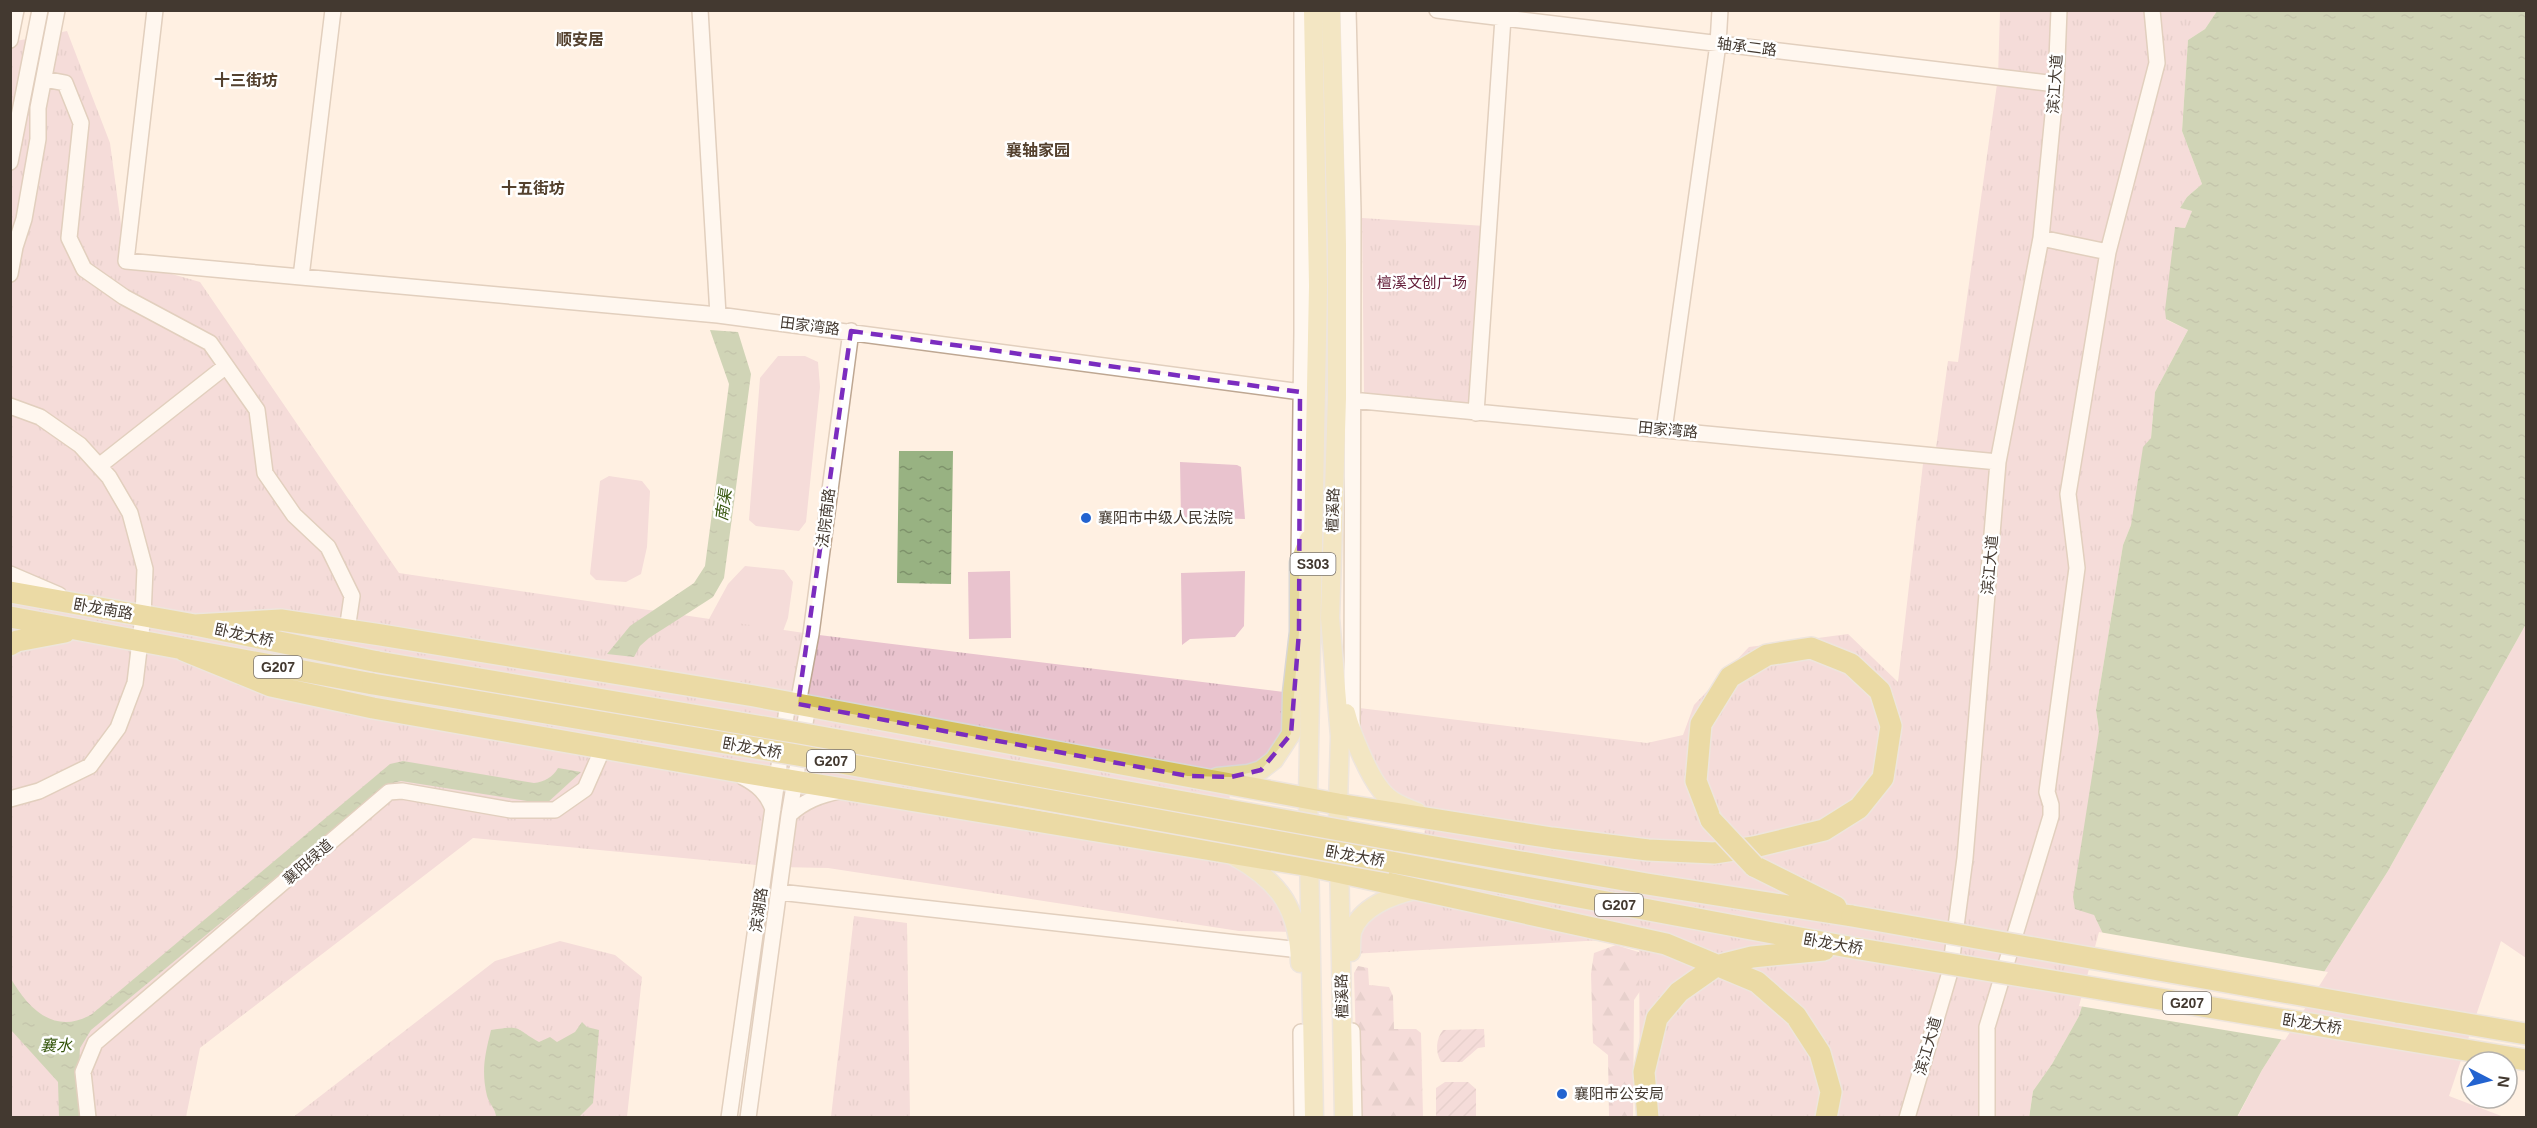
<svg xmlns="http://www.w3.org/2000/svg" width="2537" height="1128" font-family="Arial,'Noto Sans SC',sans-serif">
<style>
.grass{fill:#e9c3ce}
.forest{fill:url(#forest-firs)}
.park{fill:url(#park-tufts)}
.garden{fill:url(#garden-furrows)}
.water{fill:url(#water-ripples)}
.pier{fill:#fff0e2}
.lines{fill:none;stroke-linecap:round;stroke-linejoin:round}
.minor-casing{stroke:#bea792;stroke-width:18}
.major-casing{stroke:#d9d7d6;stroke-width:21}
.highway-casing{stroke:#d9d7d6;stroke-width:24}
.minor{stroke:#fff;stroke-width:15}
.major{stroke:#e5d99d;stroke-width:18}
.highway{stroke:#d3bf5b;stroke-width:21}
.highway-bridge-casing{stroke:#d9d7d6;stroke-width:24;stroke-linecap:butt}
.highway-bridge{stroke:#d3bf5b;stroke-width:21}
.marked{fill:none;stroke:#7b2cbf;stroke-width:4.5;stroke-dasharray:12 8;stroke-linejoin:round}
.poi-dot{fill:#2363d0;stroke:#fff;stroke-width:2}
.labels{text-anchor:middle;stroke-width:5;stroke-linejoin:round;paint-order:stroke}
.shield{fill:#fff;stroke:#7b746e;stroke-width:1.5}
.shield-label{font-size:14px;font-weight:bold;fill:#433930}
.street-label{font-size:15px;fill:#433930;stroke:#fff}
.park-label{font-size:15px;fill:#66213c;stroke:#fff}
.poi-label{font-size:15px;fill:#433930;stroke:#fff;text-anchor:start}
.neighbourhood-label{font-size:16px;font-weight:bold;fill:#54412e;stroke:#fff}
.water-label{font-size:16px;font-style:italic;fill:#35550c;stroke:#fff}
</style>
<defs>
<pattern id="forest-firs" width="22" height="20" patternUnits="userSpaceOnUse" patternTransform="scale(1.5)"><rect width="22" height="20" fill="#e9c3ce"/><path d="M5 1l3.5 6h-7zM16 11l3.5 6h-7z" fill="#c9a8b1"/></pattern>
<pattern id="park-tufts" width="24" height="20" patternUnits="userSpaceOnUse" patternTransform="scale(1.5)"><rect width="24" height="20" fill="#e9c3ce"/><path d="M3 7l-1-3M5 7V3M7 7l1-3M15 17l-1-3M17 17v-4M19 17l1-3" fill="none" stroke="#c9a8b1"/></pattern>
<pattern id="garden-furrows" width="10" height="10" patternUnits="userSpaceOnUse" patternTransform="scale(1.5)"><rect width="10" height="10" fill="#e9c3ce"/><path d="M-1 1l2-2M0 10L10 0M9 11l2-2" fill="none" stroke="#c9a8b1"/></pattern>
<pattern id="water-ripples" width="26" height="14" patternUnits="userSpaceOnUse" patternTransform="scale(1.5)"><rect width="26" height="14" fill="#98b282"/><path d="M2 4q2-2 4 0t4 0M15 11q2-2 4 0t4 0" fill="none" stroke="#7e926b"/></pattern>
</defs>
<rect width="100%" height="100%" fill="#fff0e2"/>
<!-- grass -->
<path class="grass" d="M778,356H805L818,362L820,387L806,522L799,531L756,526L749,520L760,378Z
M1180,462L1237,465L1241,467L1245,519L1181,517Z
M609,476L642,481L650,491L647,547L641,574L626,582L596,580L590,574L600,481Z
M745,566L784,570L793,582L788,618L776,650L709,619L728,584Z
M1010,571L1011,638L969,639L968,572Z
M1245,571L1244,626L1235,637L1190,639L1182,645L1181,573Z
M2526,624V958L2501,941L2449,1096L2504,1117L2237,1118L2262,1070L2388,871Z"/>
<!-- forest -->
<path class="forest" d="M1616,945L1648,955L1651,975L1634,1000L1633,1117H1609L1608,1055L1593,1043L1591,974L1594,953Z
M1358,966L1368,968L1369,985L1389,987L1393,996L1394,1029H1416L1421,1033L1423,1117H1358L1354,973Z"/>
<!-- park -->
<path class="park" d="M2000,11H2217L2205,29L2188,40L2182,131L2202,184L2187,197L2180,208L2192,211L2185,228L2175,227L2167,320L2188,330L2155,392L2151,438L2131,525L2123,545L2096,710L2099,731L2094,915L2103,934L2079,1016L2052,1064L2033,1091L2029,1117H1640L1639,938L1351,954L1361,917L1415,890L1427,817L1380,790L1351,707L1647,743L1683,735L1694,705L1749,647L1848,634L1898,682L1924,455H1935L1948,361L1958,362L1998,77Z
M67,31L110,143L126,261L200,282L399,573L811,634L1292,693L1291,734L1274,760L1231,777L1226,851L1255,867L1297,932L1239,931L828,868L778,867L473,838L200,1048L186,1117L11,1118V42Z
M1362,218L1485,226L1472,403L1364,394Z
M854,916L907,923L910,1117H831Z
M560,941L615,955L642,977L627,1117L292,1118L495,961Z"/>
<!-- garden -->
<path class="garden" d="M1484,1029L1485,1047L1478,1048L1462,1062H1441C1435,1051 1436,1039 1443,1030Z
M1445,1082H1468L1476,1089V1117H1436V1088Z"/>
<!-- water -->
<path class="water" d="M2217,11H2526V624L2388,871L2262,1070L2237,1117L2029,1118L2033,1091L2052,1064L2079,1016L2103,934L2094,915L2075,909L2073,897L2099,731L2096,710L2123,545L2131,525L2143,447L2151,438L2155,392L2188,330L2166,319L2165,310L2175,227L2185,228L2192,211L2180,208L2187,197L2202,184L2182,131L2188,40L2205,29Z
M710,330L738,332L751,374L724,578L713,597L649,638L640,646L634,657L607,654L630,626L694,583L705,566L729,384Z
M899,451H953L951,584L897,583Z
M403,761L534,783C544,782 553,777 558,768L581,772L546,804L401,781L389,784L91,1030L80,1048L78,1082L84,1117H59L58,1082L11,1030L10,977C28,1009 55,1036 92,1014L390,764Z
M582,1022L587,1027L599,1030L593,1103L579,1117H496C496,1109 489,1104 487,1096C481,1070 485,1055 491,1030C523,1025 514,1028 539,1042L550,1037L557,1042L575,1032Z"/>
<!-- pier -->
<path class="pier" d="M2099,932L2328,972L2285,1040L2079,1006Z"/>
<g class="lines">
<defs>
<path id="minor" d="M155,10L126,261L301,277L333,10
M700,10L718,315
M1348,10L1353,212L1352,726
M1437,10L2056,84
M10,40L16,10
M44,79L65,83L81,123L69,238L84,269L124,297L210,343L257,410L265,473L294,515L328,547L352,596L347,630
M10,162L40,10
M2108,252L2157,63L2152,10
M10,274L15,247L24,219L38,139V108L57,10
M301,277L718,315L1316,394
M1341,399L1998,462
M10,406L40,417L80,445L109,477L130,513L145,569L143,616L135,683L118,728L90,766L39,791L10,799
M1476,413L1503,18
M1664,430L1718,44L1720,10
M99,466L226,366
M1299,559L1302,332V10
M10,574L59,595
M798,704L811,634L851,331
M743,777C758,785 767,793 773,809
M789,815C804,801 820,795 840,791
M779,892L1309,951
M1352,1031L1354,1118
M1301,1032L1302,1118
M88,1118L83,1072L95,1043L389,792L402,791L511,810H555L585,789L603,748
M729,1118L788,702
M748,1118L789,815L808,706
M1907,1118L1950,972L1965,858L1998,462L2041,238L2056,84L2059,10
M1987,1118V1027L2051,816V805L2047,792L2077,568L2068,494L2108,252L2041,238"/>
<path id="major" d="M1313,10L1318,286L1308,799L1314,1118
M1331,10L1337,246V398L1330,618L1340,736L1338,804L1344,1118
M1346,713C1351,733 1368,774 1381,790C1390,802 1404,807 1417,812
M1217,777L1248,774L1261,770L1274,760L1291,734L1292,693L1299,632V563L1309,539
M1234,856C1281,882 1299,910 1300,963
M1351,952C1351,946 1351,938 1352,932C1360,907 1393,895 1415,890"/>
<path id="highway" d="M10,592L195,625L378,662
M10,617L373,684
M195,625L281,620L381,635L754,696L1338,804L1552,838L1648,850L1714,853L1754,847L1824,830L1859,808L1883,778L1891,726L1880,691L1851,664L1811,648L1767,655L1730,677L1701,724L1696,781L1711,820
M10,645L17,641L65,632
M183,650L271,686L373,708L746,773L1310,866L1666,944L1757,982L1796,1016L1820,1053L1831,1092L1826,1118
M1395,840L1647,884L1852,916
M1391,862L1848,947
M1754,866L1836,907
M2397,1012L2526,1034
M1648,1118L1644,1072L1657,1018L1679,992L1716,966L1752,957L1824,950"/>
</defs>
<!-- minor casing -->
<use href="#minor" class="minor-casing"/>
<!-- major casing -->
<use href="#major" class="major-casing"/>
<!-- highway casing -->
<use href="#highway" class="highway-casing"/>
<!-- minor -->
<use href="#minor" class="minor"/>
<!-- major -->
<use href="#major" class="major"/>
<!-- highway -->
<use href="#highway" class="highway"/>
<defs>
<path id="highway-bridge" d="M378,662L799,733L1395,840
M373,684L797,755L1391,862
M1711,820L1754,866
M1852,916L2397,1012
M1848,947L2526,1060"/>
</defs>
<!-- highway-bridge casing -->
<use href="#highway-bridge" class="highway-bridge-casing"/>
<!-- highway-bridge -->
<use href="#highway-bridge" class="highway-bridge"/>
</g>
<!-- marked area -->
<path d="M0 0H2537V1128H0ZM851,331L1300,392L1299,632L1291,734L1261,770L1231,777L1188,776L798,704Z" fill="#fff0e2" fill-opacity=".55" fill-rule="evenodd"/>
<path class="marked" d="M851,331L1300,392L1299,632L1291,734L1261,770L1231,777L1188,776L798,704Z"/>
<!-- markers -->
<g class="poi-dot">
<circle cx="1086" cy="518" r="6"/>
<circle cx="1562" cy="1094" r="6"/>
</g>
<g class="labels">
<!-- shield labels -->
<g class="shield">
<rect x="1290.5" y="553" width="45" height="22" rx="4.5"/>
<rect x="254" y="656" width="48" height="22" rx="4.5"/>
<rect x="807" y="750" width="48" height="22" rx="4.5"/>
<rect x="1595" y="894" width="48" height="22" rx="4.5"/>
<rect x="2163" y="992" width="48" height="22" rx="4.5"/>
</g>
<g class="shield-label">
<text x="1313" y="569">S303</text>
<text x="278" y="672">G207</text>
<text x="831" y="766">G207</text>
<text x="1619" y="910">G207</text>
<text x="2187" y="1008">G207</text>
</g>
<!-- street labels -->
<g class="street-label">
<text transform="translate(1747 47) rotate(7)" y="5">轴承二路</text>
<text transform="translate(2055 84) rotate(-86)" y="5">滨江大道</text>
<text transform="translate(810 326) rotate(7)" y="5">田家湾路</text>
<text transform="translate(1668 430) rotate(5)" y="5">田家湾路</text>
<text transform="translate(1333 510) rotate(-88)" y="5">檀溪路</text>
<text transform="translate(826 518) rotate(-83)" y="5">法院南路</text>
<text transform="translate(1990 565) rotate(-85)" y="5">滨江大道</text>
<text transform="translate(103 609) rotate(10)" y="5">卧龙南路</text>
<text transform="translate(244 635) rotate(12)" y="5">卧龙大桥</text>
<text transform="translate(752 748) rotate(10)" y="5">卧龙大桥</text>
<text transform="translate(1355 856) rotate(10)" y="5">卧龙大桥</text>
<text transform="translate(308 862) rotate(-41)" y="5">襄阳绿道</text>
<text transform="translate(759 910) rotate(-82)" y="5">滨湖路</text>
<text transform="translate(1833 944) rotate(10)" y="5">卧龙大桥</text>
<text transform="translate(1342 996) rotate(-91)" y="5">檀溪路</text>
<text transform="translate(2312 1024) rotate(9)" y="5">卧龙大桥</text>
<text transform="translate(1928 1046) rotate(-74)" y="5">滨江大道</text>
</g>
<!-- park labels -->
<g class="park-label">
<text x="1422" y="288">檀溪文创广场</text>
</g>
<!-- poi labels -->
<g class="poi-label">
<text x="1098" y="523">襄阳市中级人民法院</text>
<text x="1574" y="1099">襄阳市公安局</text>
</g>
<!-- neighbourhood labels -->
<g class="neighbourhood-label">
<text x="580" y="45">顺安居</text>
<text x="246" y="86">十三街坊</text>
<text x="1038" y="156">襄轴家园</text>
<text x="533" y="194">十五街坊</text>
</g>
<!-- water labels -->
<g class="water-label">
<text transform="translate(723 505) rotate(-82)" y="6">南渠</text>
<text x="56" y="1051">襄水</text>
</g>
</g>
<!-- border -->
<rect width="2537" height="1128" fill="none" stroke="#433930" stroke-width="24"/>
<!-- north arrow -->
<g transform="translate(2489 1080) rotate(97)"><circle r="28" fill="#ffffff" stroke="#b4b0ac" stroke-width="1.5"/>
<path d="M0-4.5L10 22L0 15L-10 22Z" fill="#2363d0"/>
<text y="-9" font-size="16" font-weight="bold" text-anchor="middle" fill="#433930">N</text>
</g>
</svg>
